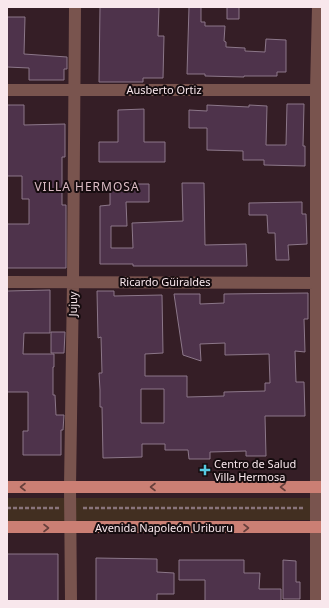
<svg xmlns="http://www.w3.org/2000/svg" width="329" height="608" font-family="'Noto Sans',sans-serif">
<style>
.green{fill:#422f21}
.building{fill:#4e334b;stroke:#8c7789;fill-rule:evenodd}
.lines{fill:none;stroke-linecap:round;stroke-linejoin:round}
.path{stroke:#89747b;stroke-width:2.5;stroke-dasharray:4 2;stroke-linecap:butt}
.minor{stroke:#79544e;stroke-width:12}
.major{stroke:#cb7f74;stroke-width:12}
.oneway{stroke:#67403c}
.poi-dot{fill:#57c9e2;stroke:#160c0f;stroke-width:1.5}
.labels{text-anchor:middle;stroke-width:4;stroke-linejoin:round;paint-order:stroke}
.street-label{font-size:11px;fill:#f8e7ec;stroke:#160c0f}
.poi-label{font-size:11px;fill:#f8e7ec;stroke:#160c0f;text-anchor:start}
.neighbourhood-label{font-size:12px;letter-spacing:1px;fill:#dbbcc4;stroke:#160c0f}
</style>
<rect width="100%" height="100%" fill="#351e26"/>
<!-- green -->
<path class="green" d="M7,498H322V520L7,521Z"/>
<!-- building -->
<path class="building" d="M100,7H159L158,36H164L163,78H143V82H99Z
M189,7H201V22H205V26H225L224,41L226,42V47L245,48V51L265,52L266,39L286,40V72H277V76H244V77L205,76V74H187Z
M227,7H239V19H227Z
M7,17H25L24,54L67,57V69H64V80H29V68L7,67Z
M287,104H304L303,146H305V166L264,165V160H243V151L207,150V128H189V110L207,111V105L249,107V105L267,106L266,145H286Z
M7,105H24V125L65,124V157H62V205H66V268H7V224H29V199H22V176H7Z
M144,109V142H165V162H99V142H118V110Z
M182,183H204L205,245L246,244L247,266H133V264H100V206L110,205V184H149V202H126L127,226H111V248H133L132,223L183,221Z
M302,202V214H306L307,244L288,245L289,260H276L275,233H268L267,215H249V203Z
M50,290V333H24L23,354H54V367H53V395H55L56,415H64L63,430H61V455H23V431H28V392H7V291Z
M97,291H114V296L162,295L163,353L145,354V376H187V397L224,396V392L265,391V383H270L269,354L225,355V343L200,344L201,361L183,355L174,294H200V304L224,303V294L308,293V319H304L305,352L295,351L296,382H304L305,416H265L266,456H246V451L210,452V459H189L188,450H165V444H142V457L103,458L102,407H100V390L99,373H102L101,337L98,338ZM141,389H164V423H141Z
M51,332H65L64,353H51Z
M7,554H58V601H7Z
M96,558L157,559V572L174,573V594H157V601H96Z
M179,560H244V573H260L259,589H281V601H205V580H179Z
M283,560L296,561V582H300V599H283Z"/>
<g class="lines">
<!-- path -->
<path class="path" d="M7,508H60
M83,508H304"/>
<!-- minor -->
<path class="minor" d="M7,90H322
M7,282L322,283
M71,601L70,487L73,282L75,7
M316,601V90L318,7"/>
<!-- major -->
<path class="major" d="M7,487H322
M7,527H322"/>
</g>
<!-- one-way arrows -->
<defs><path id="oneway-chevron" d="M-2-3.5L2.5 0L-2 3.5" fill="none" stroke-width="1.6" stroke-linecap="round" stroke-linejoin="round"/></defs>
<g class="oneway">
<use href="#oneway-chevron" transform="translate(23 487) rotate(-180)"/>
<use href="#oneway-chevron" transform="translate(153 487) rotate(180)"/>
<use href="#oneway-chevron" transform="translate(283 487) rotate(180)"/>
<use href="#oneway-chevron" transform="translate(46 528)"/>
<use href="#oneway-chevron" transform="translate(246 528)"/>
</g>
<!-- markers -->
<path class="poi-dot" d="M203 464h4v4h4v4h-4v4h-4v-4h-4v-4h4z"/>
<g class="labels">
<!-- street labels -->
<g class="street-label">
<text x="164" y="94">Ausberto Ortiz</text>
<text x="165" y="286">Ricardo Güiraldes</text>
<text transform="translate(73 304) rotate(-89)" y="4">Jujuy</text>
<text x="164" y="532">Avenida Napoleón Uriburu</text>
</g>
<!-- poi labels -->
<g class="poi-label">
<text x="214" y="468">Centro de Salud<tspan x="214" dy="13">Villa Hermosa</tspan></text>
</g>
<!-- neighbourhood labels -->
<g class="neighbourhood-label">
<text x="87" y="191">VILLA HERMOSA</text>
</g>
</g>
<!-- border -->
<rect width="329" height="608" fill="none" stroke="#f8e7ec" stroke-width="16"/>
</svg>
